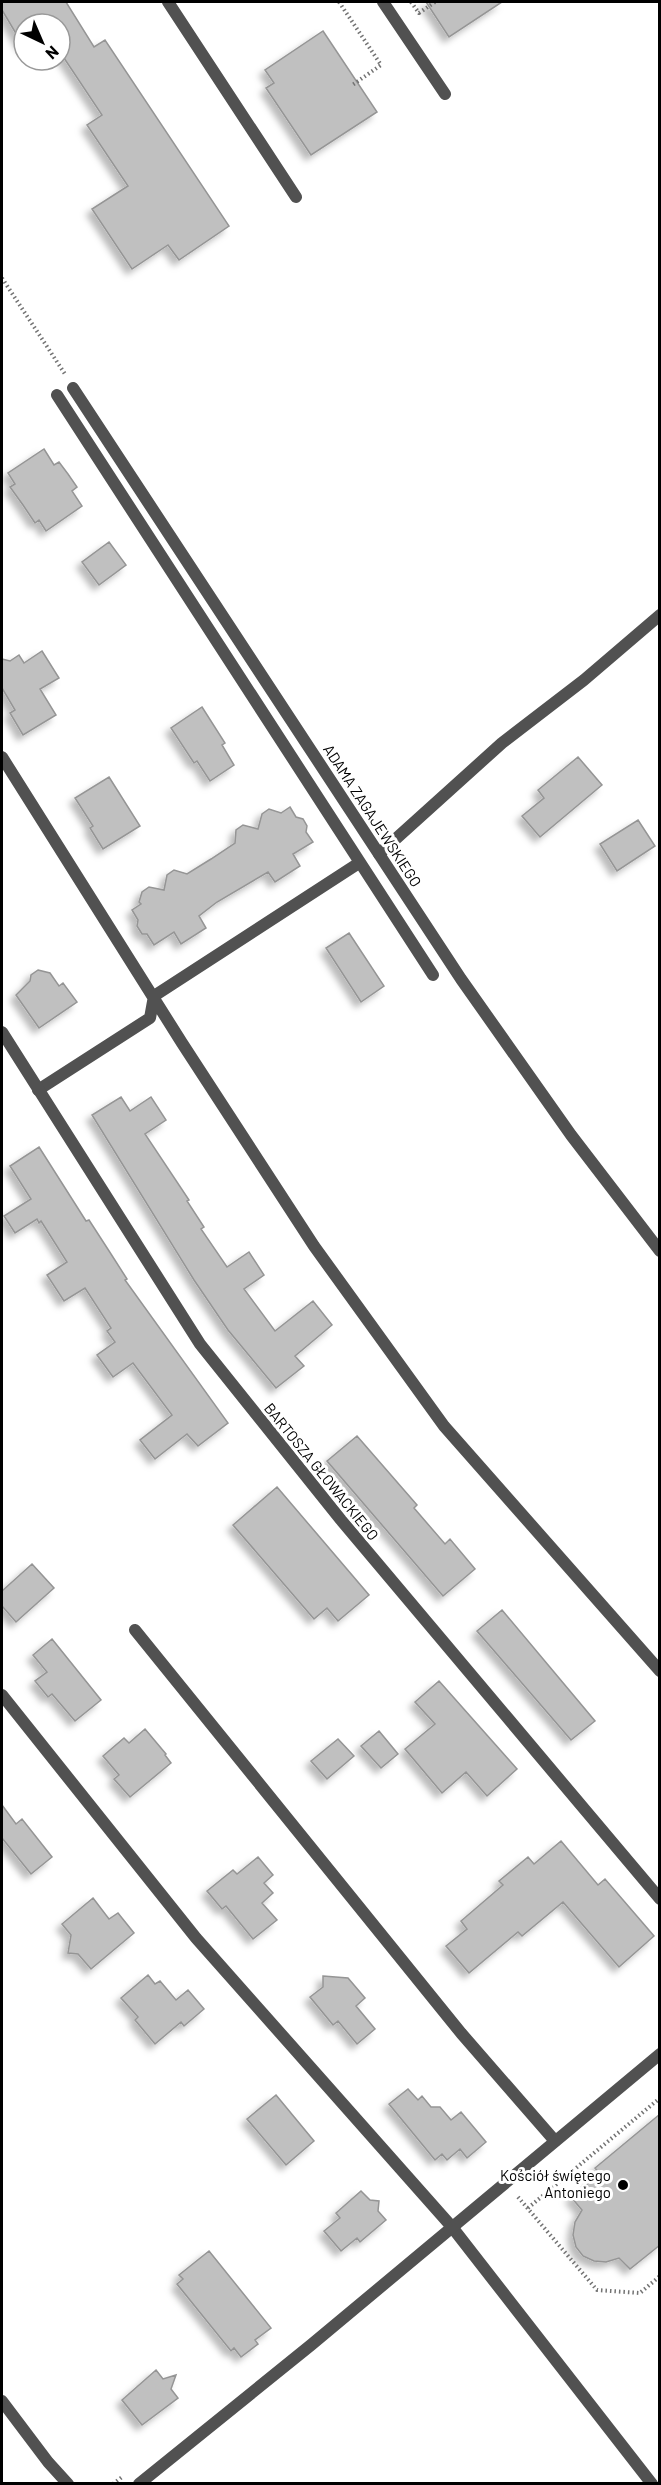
<svg xmlns="http://www.w3.org/2000/svg" width="661" height="2485" font-family="Barlow,sans-serif">
<style>
.building{fill:#c0c0c0;stroke:#959595;stroke-width:1.5;filter:url(#shadow)}
.lines{fill:none;stroke-linecap:round;stroke-linejoin:round}
.path{stroke:#737373;stroke-width:4;stroke-dasharray:1.5 3;stroke-linecap:butt}
.lane{stroke:#515151;stroke-width:12}
.street{stroke:#515151;stroke-width:12}
.poi-dot{fill:#000;stroke:#fff;stroke-width:2}
.labels{text-anchor:middle;stroke-width:6;stroke-linejoin:round;paint-order:stroke}
.street-label{font-size:15px;fill:#000;stroke:#fff}
.poi-label{font-size:15px;fill:#000;stroke:#fff;text-anchor:end}
</style>
<defs>
<filter id="shadow"><feDropShadow dx="-5.5" dy="5.5" stdDeviation="3" flood-color="#0004"/></filter>
</defs>
<rect width="100%" height="100%" fill="#fff"/>
<!-- building -->
<path class="building" d="M2,2H66L94,47L105,40L229,226L179,260L168,245L132,269L92,209L128,186L87,125L102,115L60,52V24H24V47L2,10Z
M426,2H502L449,37Z
M323,31L377,112L311,155L266,88L274,83L265,70Z
M44,449L54,465L59,462L68,474L77,487L72,491L82,506L46,531L39,520L35,523L23,505L10,487L15,484L8,473Z
M109,542L126,565L99,585L82,562Z
M42,651L59,678L40,689L56,715L23,735L10,713L15,710L2,688V659L10,661L19,655L24,663Z
M202,707L225,743L222,745L234,765L210,781L197,761L194,763L171,728Z
M578,757L602,785L540,837L522,816L544,798L538,790Z
M109,777L140,826L103,849L90,828L93,826L75,798Z
M290,807L296,817L303,819L307,826L306,832L313,842L293,854L300,866L275,882L268,872L217,902L199,916L206,928L181,944L174,932L154,945L147,934H142L137,926L138,920L132,910L141,904L139,902L142,892L149,887L164,890L167,875L174,870L187,874L211,859L235,843L236,830L243,825L258,829L262,814L269,809L281,813Z
M638,820L655,846L617,871L600,844Z
M349,933L384,986L361,1002L326,948Z
M38,970L50,973L59,986L63,983L77,1002L39,1028L16,995L30,981L31,975Z
M121,1097L130,1111L151,1097L166,1120L145,1134L189,1200L187,1201L204,1227L201,1229L227,1267L249,1252L264,1275L244,1289L275,1331L313,1301L332,1325L295,1356L304,1366L276,1388L228,1330L194,1280L92,1115Z
M39,1147L86,1221L89,1220L111,1254L127,1279L125,1280L228,1423L198,1446L187,1434L155,1459L140,1440L172,1415L133,1363L113,1377L97,1355L115,1342L107,1331L111,1328L85,1288L64,1301L47,1275L67,1262L41,1221L39,1223L37,1219L15,1233L4,1216L31,1199L10,1166Z
M357,1436L417,1505L414,1508L445,1544L450,1539L475,1569L443,1596L327,1461Z
M277,1487L369,1595L338,1621L327,1608L314,1619L233,1525Z
M32,1564L54,1588L16,1622L2,1606V1591Z
M502,1610L595,1721L571,1740L477,1631Z
M52,1639L101,1700L75,1721L52,1694L48,1697L35,1681L47,1672L33,1655Z
M439,1681L517,1769L487,1796L466,1772L442,1793L405,1749L435,1724L415,1702Z
M145,1729L166,1754L165,1755L171,1763L130,1797L114,1779L119,1775L103,1756L124,1738L129,1743Z
M379,1731L398,1754L381,1768L361,1746Z
M338,1739L354,1756L327,1779L311,1761Z
M2,1805L16,1824L22,1819L52,1857L31,1874L2,1838Z
M561,1841L598,1885L605,1879L654,1936L619,1967L563,1902L522,1936L518,1932L469,1973L446,1946L467,1929L461,1921L503,1885L499,1881L528,1857L534,1864Z
M258,1857L273,1875L264,1883L273,1893L262,1903L277,1920L253,1939L226,1906L222,1909L207,1891L233,1870L237,1874Z
M93,1898L109,1919L118,1913L134,1933L91,1969L78,1954L68,1953L71,1935L62,1924Z
M148,1975L155,1984L160,1981L176,2000L188,1990L204,2009L184,2026L181,2022L155,2044L135,2020L138,2017L121,1998Z
M323,1976L348,1978L365,1998L356,2006L375,2029L357,2044L338,2021L333,2025L310,1997L323,1987Z
M408,2089L418,2100L422,2096L431,2107H440L451,2120L461,2112L486,2142L467,2158L460,2149L447,2160L442,2154L435,2160L389,2104Z
M276,2095L314,2141L286,2165L247,2119Z
M660,2114V2245L630,2269L619,2258L606,2262L594,2261L583,2256L576,2247L573,2235L575,2222L582,2210L571,2197L600,2174L595,2168Z
M361,2191L370,2200L379,2201L378,2211L386,2220L367,2236L360,2242L357,2238L341,2251L324,2231L340,2218L336,2213Z
M209,2251L271,2328L255,2340L258,2344L241,2357L234,2348L231,2351L177,2284L183,2279L179,2275Z
M156,2370L163,2379L176,2375L171,2389L178,2398L142,2425L122,2400Z"/>
<g class="lines">
<!-- path -->
<path class="path" d="M339,2L381,65L351,86
M411,2L419,13L435,2
M2,278L65,374
M518,2197L597,2290L640,2293L660,2276
M528,2208L660,2098
M113,2484L122,2477"/>
<!-- lane -->
<path class="lane" d="M57,395L433,975
M2,757L182,1043L314,1246L444,1426L660,1671
M379,854L502,743L584,680L660,615
M38,1090L150,1018L154,996L359,863
M135,1630L461,2033L555,2141
M452,2227L652,2484"/>
<!-- street -->
<path class="street" d="M168,2L296,197
M383,2L445,94
M73,388L461,979L571,1135L660,1251
M2,1032L200,1344L341,1520L660,1899
M2,1695L196,1938L452,2227
M2,2401L48,2462L68,2484
M139,2484L311,2345L660,2054"/>
</g>
<!-- markers -->
<circle class="poi-dot" cx="623" cy="2185" r="6"/>
<g class="labels">
<!-- street labels -->
<g class="street-label">
<text transform="translate(372 816) rotate(57)" y="5">ADAMA ZAGAJEWSKIEGO</text>
<text transform="translate(321 1472) rotate(51)" y="5">BARTOSZA GŁOWACKIEGO</text>
</g>
<!-- poi labels -->
<g class="poi-label">
<text x="611" y="2181">Kościół świętego<tspan x="611" dy="17">Antoniego</tspan></text>
</g>
</g>
<!-- border -->
<rect width="661" height="2485" fill="none" stroke="#000000" stroke-width="6"/>
<!-- north arrow -->
<g transform="translate(42 42) rotate(136)"><circle r="28" fill="#ffffff" stroke="#999999" stroke-width="1.5"/>
<path d="M0-4.5L10 22L0 15L-10 22Z" fill="#000000"/>
<text y="-9" font-size="16" font-weight="bold" text-anchor="middle" fill="#000000">N</text>
</g>
</svg>
